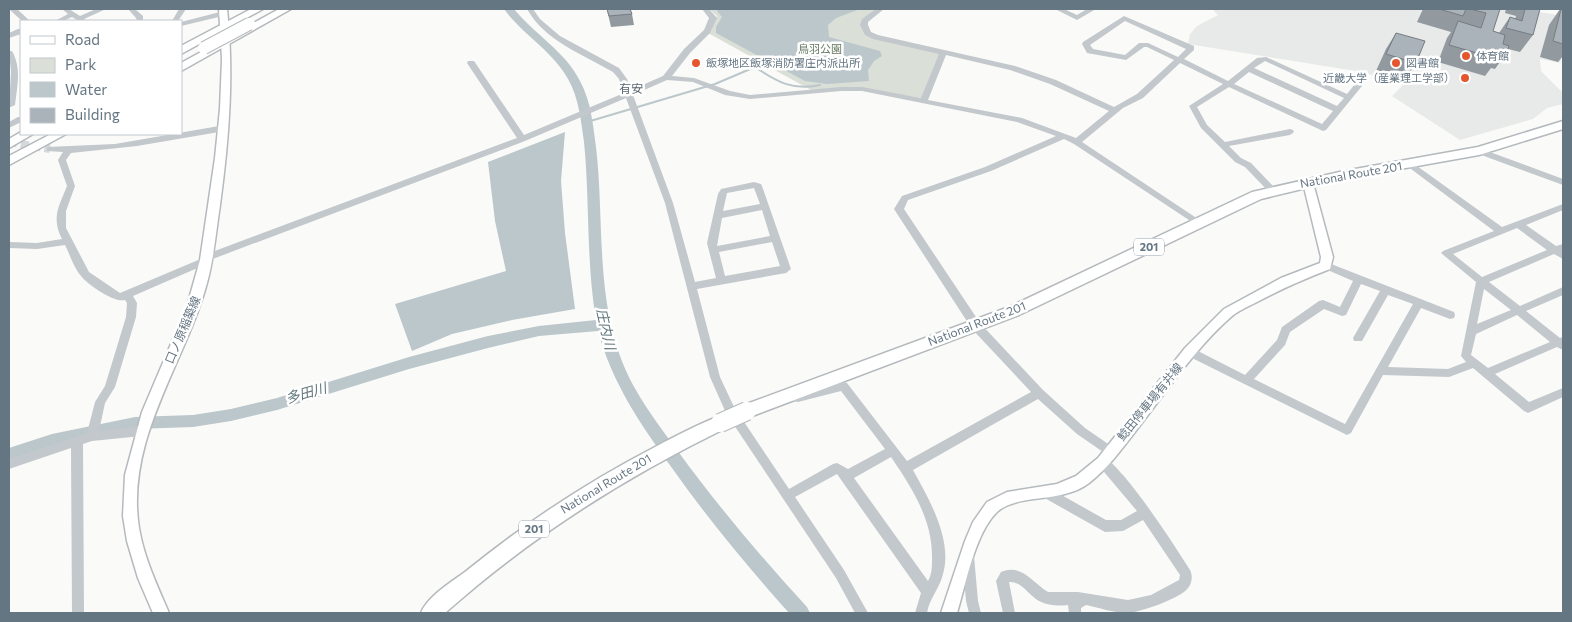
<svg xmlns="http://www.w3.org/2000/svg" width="1572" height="622" font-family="Commissioner,'Noto Sans JP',sans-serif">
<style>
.built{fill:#e8e9e9}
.green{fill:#dadfd7}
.water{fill:#bbc7cb}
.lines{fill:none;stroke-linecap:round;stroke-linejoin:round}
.stream{stroke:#bbc7cb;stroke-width:2}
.river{fill:#bbc7cb;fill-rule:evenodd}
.minor-tunnel{stroke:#d5d9db;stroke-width:8;stroke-dasharray:8 4;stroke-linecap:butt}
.major-casing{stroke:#b5babe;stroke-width:3}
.highway-casing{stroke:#b4b9bd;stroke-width:3}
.minor{fill:#c3c8cc;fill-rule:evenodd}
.major{fill:#fff;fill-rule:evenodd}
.highway{fill:#fff;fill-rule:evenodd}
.highway-bridge-far1-casing{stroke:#b4b9bd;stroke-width:14;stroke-linecap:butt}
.highway-bridge-casing{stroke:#b4b9bd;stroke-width:20;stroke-linecap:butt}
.highway-bridge-far1{stroke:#fff;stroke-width:12}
.highway-bridge{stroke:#fff;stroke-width:18}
.wall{fill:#929a9f}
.building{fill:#aab3b9;stroke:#777d82}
.poi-dot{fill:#e4572e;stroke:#fff;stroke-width:2}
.labels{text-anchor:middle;stroke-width:5;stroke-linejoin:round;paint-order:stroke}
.far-park-label{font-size:11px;fill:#687a64;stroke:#fff}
.far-poi-label{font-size:11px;fill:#657683;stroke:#fff;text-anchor:start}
.shield{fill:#fff;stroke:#939fa8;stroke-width:1}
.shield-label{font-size:11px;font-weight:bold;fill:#657683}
.far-quarter-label{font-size:12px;fill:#57646e;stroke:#fff}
.street-label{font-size:12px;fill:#657683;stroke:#fff}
.water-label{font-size:14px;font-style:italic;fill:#60757c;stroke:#fff}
</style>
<rect width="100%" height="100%" fill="#fafaf8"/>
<!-- built -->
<path class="built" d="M1212,9H1523L1563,16V50L1560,63L1540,59L1541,71L1563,93V104L1547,108L1533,119L1460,140L1392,96L1403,85L1362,72L1188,44L1190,34L1197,26L1218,15Z"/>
<!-- green -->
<path class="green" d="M709,9H878L869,15L863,31L939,53L940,56L922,98L864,89L811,90L708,33L717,16Z"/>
<!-- water -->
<path class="water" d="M718,9H860L836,18L828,25L829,37L880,51L882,56L874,61L868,70L869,81L827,84L805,81L716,33V27L722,17L717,11Z
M565,132L561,181L565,233L575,309L512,320L452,334L412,351L395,304L506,271L495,221L488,162Z"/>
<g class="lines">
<!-- stream -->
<path class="stream" d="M587,122L715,84L755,67C777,82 793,91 820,85"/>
<!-- river -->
<path class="river" d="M504,9H514C534,34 565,51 580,81C591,101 593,125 596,147C604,215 596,287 619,353C631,389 655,420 677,450C717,505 761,557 807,607L810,613H789C748,567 708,519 672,468C641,425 612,383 598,331L539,336L488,348L409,369L277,410L231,421L193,427L135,429L52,448L9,462V448L52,434L135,417L193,415L231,409L277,398L409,357L488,336L539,326L596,320C586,261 590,201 584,142C581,121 579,98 568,79C553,51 523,35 504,9Z"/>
<!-- minor-tunnel -->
<path class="minor-tunnel" d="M9,142L50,149"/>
<defs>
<path id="major" d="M219,9H227C234,75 229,139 220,205C216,231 214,258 207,283C185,364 125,439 139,528C144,558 157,585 169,613H153L138,578L127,541L123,516L125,475L142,412L187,306L200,260L215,158L220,109L222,59Z
M1308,179L1313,183L1333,257L1330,269C1304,279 1279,290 1255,303C1247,307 1238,311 1232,316C1195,348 1165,394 1135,432C1121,450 1108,468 1089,483C1062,504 1017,493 997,512C975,533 966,584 957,613H941L965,541L973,522L987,502L1007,492L1057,484L1076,476L1098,458L1185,348L1224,309L1281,278L1320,263L1321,257L1303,183Z"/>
<path id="highway" d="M251,9H263L181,54V46Z
M279,9H291L181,71V63Z
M1563,121V129L1479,155L1344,179L1261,199L1019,315L747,418L741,416L739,411L741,406L1009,307L1252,192L1344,171L1478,147Z
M21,132V134H33L9,148V139Z
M51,134H66L9,165V156Z
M720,416L726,418L728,423L726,428C624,478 530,537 445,613H421C427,597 451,582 465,572C524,524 587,482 655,447C676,436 698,424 720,416Z"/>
</defs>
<!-- major casing -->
<use href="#major" class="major-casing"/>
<!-- highway casing -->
<use href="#highway" class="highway-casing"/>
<!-- minor -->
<path class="minor" d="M9,9H17L30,21H22Z
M62,9H69L80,16L96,9H106L84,19L86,21H79L72,17L63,21H55L68,14Z
M128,9H135L143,16V21H137L136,18Z
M179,9H186L178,21H172Z
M527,9H533L540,19L560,36L619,68L627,79L631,90L663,76L684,49L704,30L709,18L702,9H709L717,18L710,33L690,53L672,76L694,78L730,91L750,95L841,87H862L921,98L939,54L873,39L865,35L860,25L862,19L876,9H884L868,22V25L871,32L878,35L1015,66L1056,80L1114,107L1137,94L1174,60L1147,47H1144L1126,60L1087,53L1082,44L1083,42L1124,16L1194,46V50L1184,59L1228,81L1257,58L1266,57L1347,94L1355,84H1361L1362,86L1326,130L1323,131L1229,87L1197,107L1207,125L1225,142L1290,129L1293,130L1294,132L1290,135L1229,146L1241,158L1251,163L1275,188L1276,190L1275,192H1269L1245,167L1235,162L1201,128L1189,106L1223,84L1180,63L1143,98L1123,108L1082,142L1201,221L1203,223L1201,225L1198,226L1074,144L1064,139L991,171L908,200L904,209L980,323L1043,390L1085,428L1114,448L1116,451L1114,454L1110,456L1106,454L1077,434L1038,399L913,470C929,499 953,540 943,574C940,588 929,599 927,613H915L921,593L837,474L795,497L844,570L868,613H855L836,578L726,413L710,377L665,203L626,98L525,141L210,260L209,263L133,296L137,303L136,317L115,387L105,403L99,431L142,426L146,428L148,431L146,434L142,436L92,441L83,444L84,613H72L71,448L9,469V459L87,433L95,402L105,386L126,317L127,303L125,300C114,303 88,285 81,276C74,268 70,255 65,245L37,249L9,248V242L37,243L62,239C51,218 59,206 67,186L58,160L63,152L47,151V147L115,144L225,125L229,128L225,131L137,146L71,153L66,160L75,186L66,211V228L89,272L120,293L203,258L204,255L517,138L467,63L468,61H474L524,135L624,93L619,79L613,72C582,54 545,41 527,9ZM1125,21L1186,49L1178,57L1148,43H1139L1125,55L1093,49L1090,45ZM946,55L1010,70L1050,84L1109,111L1076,138L1022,118L928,100ZM1265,61L1344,98L1337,106L1254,68ZM1249,72L1333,111L1322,124L1234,84ZM667,80L693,82L725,95L750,99L841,91H862L1017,122L1056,136L985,167L902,196L894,209L972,329L1031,392L907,461L847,383L843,382L798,394H788L787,397L788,400L798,402L841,391L885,449L848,469L837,463L833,464L789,489L734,407L720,377L697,289L786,273L791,269L762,186L761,184L754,182L721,189L718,194L707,243L716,278L695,282L673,203L633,95ZM754,188L760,204L723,211L727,193ZM762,210L770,236L717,246L722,218ZM772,242L780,266L725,276L719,252ZM891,457C912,488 933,520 932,559C932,567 932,574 928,581L854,478Z
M1055,9H1064L1077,15L1087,9H1096L1077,20Z
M224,11L228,13L227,15L181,26V22Z
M18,29H21V34L9,38V33Z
M9,51H12C22,69 17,86 15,105L11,107H9L11,72Z
M18,117H21V122L9,128V122Z
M1479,148L1563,179V185L1476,153L1475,151Z
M1410,161L1502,227L1563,204V210L1526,225L1556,246L1563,244V259L1554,254L1489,282L1520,306L1563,287V295L1526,311L1560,338L1563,337V350L1557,347L1495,374L1529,402L1563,388V397L1528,413L1524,411L1473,368L1449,377L1383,375L1351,433L1347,435L1186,355L1185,352L1186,349H1194L1245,375L1277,340L1282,327L1319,301L1323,300L1340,307L1353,281L1323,268L1321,266L1323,264L1326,262L1454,312L1455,315L1454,318L1450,319L1421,308L1388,367L1448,369L1466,362L1461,356L1476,282L1441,253L1443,251L1494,231L1407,166L1406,164L1407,162ZM1517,228L1547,250L1482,277L1453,254ZM1361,284L1380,291L1353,338L1354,341H1362L1388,295L1413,304L1345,424L1254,379L1285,345L1290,332L1324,309L1342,316L1346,315ZM1484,289L1511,310L1477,324ZM1517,315L1550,342L1488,368L1471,355L1476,334Z
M1103,457C1111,460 1117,469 1123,475C1148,505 1169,537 1190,570C1193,576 1192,583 1188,588C1181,598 1141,612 1128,613C1114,613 1100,608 1086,605L1081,608V613H1069L1068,605C1058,606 1049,606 1039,601C1028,595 1022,581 1009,582L1015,613H1003L996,581L1001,572C1021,563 1032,582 1048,592H1078L1128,600L1151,595L1179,580L1180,575L1143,520L1123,531L1105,532L1041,496L1039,492L1041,488L1045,487L1049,488L1106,520H1121L1137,511L1099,466L1097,462L1099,458Z
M968,550L972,552L974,556L978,601L981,613H969L966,601L962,556L964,552Z"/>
<!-- major -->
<use href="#major" class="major"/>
<!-- highway -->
<use href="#highway" class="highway"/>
<defs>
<path id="highway-bridge-far1" d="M204,48L249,24"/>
<path id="highway-bridge" d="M720,423L747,411"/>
</defs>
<!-- highway-bridge-far1 casing -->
<use href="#highway-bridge-far1" class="highway-bridge-far1-casing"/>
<!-- highway-bridge casing -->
<use href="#highway-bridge" class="highway-bridge-casing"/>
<!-- highway-bridge-far1 -->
<use href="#highway-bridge-far1" class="highway-bridge-far1"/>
<!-- highway-bridge -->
<use href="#highway-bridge" class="highway-bridge"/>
</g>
<!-- wall -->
<path class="wall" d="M605,9H630L632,14L634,25L611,27L607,10Z
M1423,9H1500L1493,31L1499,33L1510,17L1515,19L1516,16L1505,13L1506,9H1540L1533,35L1520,52L1508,49L1507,52L1495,69L1491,68L1485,76L1438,62L1447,38L1451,32L1417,22Z
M1560,9H1563V56L1558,62L1540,57L1549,25Z
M1396,33L1416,63L1405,80L1376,71L1386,49Z"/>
<!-- building -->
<path class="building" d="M607,9H630L632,14L609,16Z
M1439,9H1466L1463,16Z
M1470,9H1500L1493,31L1505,35L1503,44L1509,46L1507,52L1500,50L1498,59L1449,45L1458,21L1481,28L1486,13Z
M1525,9H1540L1533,35L1506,28L1510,17L1522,21Z
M1561,9H1563V44L1553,41Z
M1396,33L1425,41L1416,63L1386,54Z"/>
<!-- markers -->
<g class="poi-dot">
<circle cx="1466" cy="56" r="5"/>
<circle cx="696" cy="63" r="5"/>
<circle cx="1396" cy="63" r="5"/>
<circle cx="1465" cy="78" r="5"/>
</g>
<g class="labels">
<!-- far-park labels -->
<g class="far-park-label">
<text x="820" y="53">鳥羽公園</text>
</g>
<!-- far-poi labels -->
<g class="far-poi-label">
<text x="1476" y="60">体育館</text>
<text x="706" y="67">飯塚地区飯塚消防署庄内派出所</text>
<text x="1406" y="67">図書館</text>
<text x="1455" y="82" text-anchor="end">近畿大学（産業理工学部）</text>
</g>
<!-- shield labels -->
<g class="shield">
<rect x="1134" y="238.5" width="30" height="17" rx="4"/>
<rect x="519" y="520.5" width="30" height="17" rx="4"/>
</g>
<g class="shield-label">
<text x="1149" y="251">201</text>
<text x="534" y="533">201</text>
</g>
<!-- far-quarter labels -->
<g class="far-quarter-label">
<text x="631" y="93">有安</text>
</g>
<!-- street labels -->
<g class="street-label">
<text transform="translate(1351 175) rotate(-10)" y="4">National Route 201</text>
<text transform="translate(977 324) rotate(-21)" y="4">National Route 201</text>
<text transform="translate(183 330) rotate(-67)" y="4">口ノ原稲築線</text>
<text transform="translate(1150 402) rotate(-51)" y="4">鯰田停車場有井線</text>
<text transform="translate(606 484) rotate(-31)" y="4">National Route 201</text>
</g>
<!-- water labels -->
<g class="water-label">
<text transform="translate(606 329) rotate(77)" y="5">庄内川</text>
<text transform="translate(306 393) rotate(-16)" y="5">多田川</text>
</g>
</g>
<!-- border -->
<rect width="1572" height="622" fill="none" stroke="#657683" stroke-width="20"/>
<!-- legend -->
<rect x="20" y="20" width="162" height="115" fill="#ffffff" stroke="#c1c8cd"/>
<rect x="30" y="36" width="25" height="8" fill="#ffffff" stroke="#c1c8cd"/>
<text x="65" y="45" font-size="15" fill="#657683">Road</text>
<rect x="30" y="58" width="25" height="15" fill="#dadfd7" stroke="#c1c8cd"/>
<text x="65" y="70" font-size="15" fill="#657683">Park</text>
<rect x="30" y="82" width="25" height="15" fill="#bbc7cb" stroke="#c1c8cd"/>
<text x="65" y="95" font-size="15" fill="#657683">Water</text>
<rect x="30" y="108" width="25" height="15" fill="#aab3b9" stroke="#c1c8cd"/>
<text x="65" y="120" font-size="15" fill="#657683">Building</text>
</svg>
